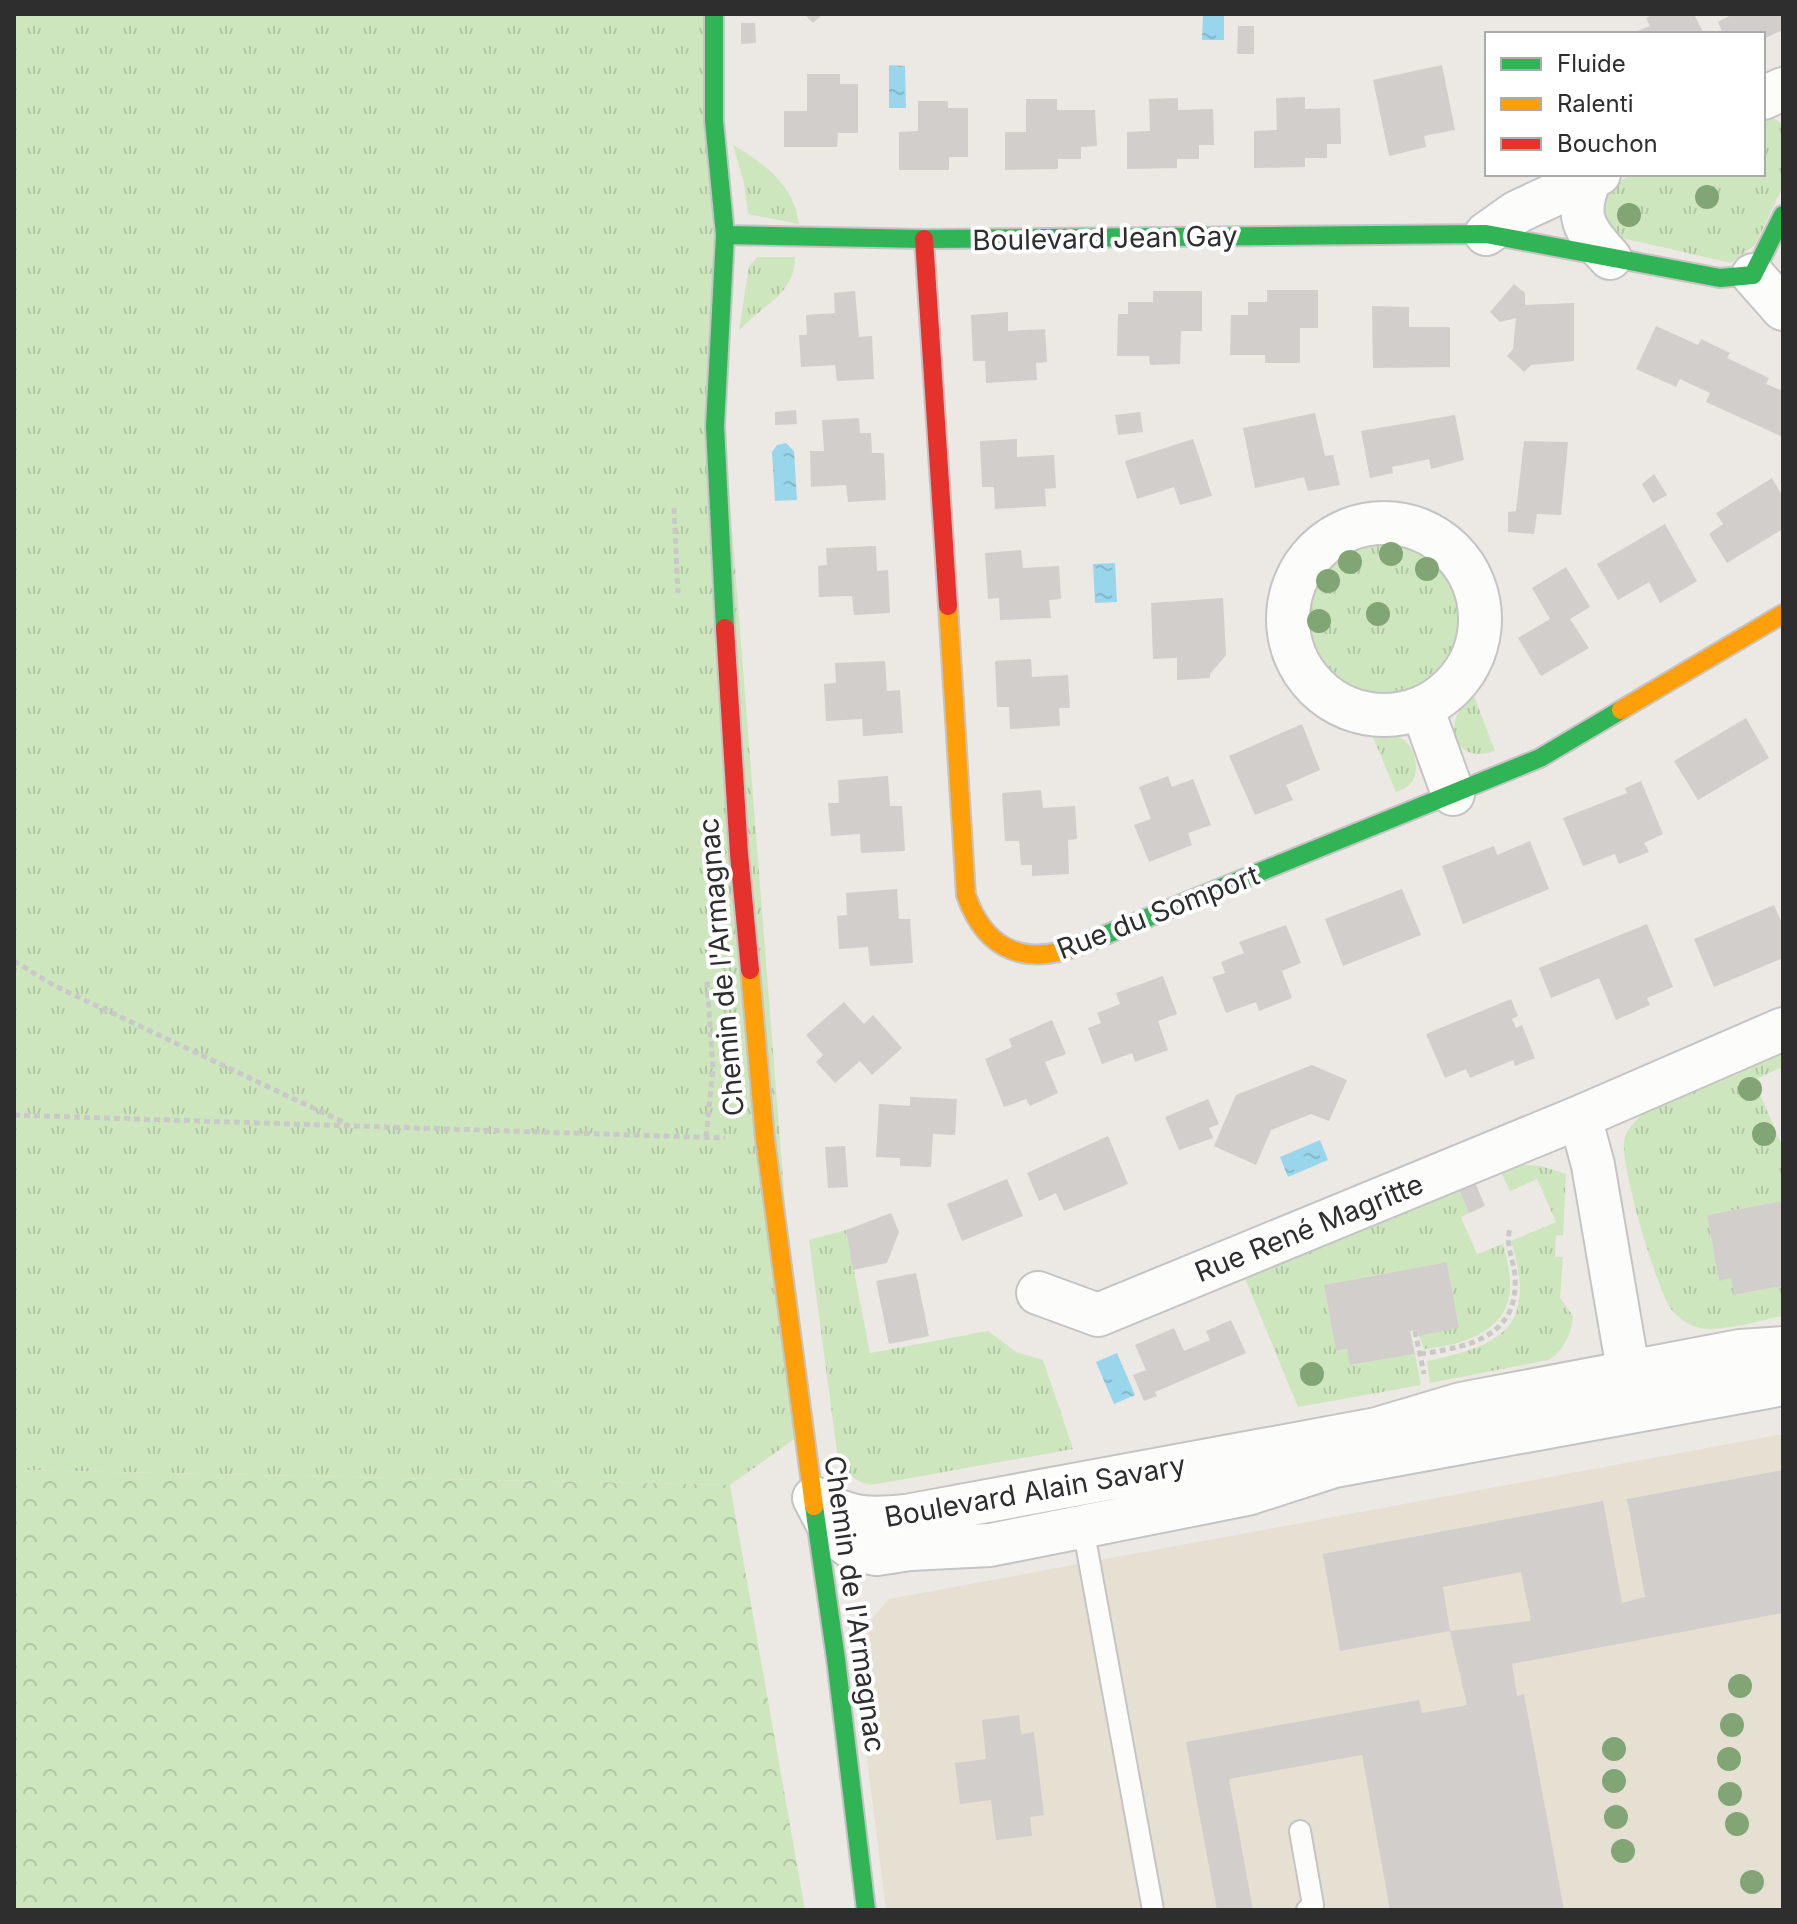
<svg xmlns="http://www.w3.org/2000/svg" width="1797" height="1924" font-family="Inter,sans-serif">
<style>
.education{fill:#e6e0d3}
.grass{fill:url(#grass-tufts)}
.forest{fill:url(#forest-crowns)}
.water{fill:url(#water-ripples)}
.building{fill:#d1cecb}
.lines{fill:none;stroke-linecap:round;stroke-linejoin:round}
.lane-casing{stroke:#c5c4c5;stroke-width:24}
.street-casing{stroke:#c5c4c5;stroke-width:46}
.fast-casing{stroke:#c5c4c5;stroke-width:22}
.slow-casing{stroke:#c5c4c5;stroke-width:22}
.jam-casing{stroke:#c5c4c5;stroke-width:22}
.path{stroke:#c9c9c8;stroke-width:5;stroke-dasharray:6 4;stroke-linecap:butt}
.lane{stroke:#fcfcfb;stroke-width:20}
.street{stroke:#fcfcfb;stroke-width:42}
.fast{stroke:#30b455;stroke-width:18}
.slow{stroke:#ff9f0a;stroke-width:18}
.jam{stroke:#e5322d;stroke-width:18}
.tree{fill:#82a575}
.labels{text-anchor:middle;stroke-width:8;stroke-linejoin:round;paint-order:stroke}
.street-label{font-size:28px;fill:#2e2e2e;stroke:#fff}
</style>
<defs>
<pattern id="grass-tufts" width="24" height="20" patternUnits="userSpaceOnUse" patternTransform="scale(2)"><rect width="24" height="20" fill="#cee6be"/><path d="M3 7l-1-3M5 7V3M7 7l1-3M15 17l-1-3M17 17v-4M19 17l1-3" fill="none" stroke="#b1c6a4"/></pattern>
<pattern id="forest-crowns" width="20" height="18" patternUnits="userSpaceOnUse" patternTransform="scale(2)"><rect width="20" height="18" fill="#cee6be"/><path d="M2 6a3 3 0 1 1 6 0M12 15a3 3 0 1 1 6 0" fill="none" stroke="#b1c6a4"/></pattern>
<pattern id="water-ripples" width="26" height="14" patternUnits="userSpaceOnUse" patternTransform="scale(2)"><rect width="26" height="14" fill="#99d6ec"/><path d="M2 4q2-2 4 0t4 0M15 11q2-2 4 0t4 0" fill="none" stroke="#84b8cb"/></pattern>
</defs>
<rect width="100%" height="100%" fill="#ece8e4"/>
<!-- education -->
<path class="education" d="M1783,1434V1478L1628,1508L1645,1597L1783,1574V1910H886L852,1641L889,1599Z"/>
<!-- grass -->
<path class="grass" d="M14,14H714L718,350L803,1433L730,1485L14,1470Z
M1763,118H1773L1783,124V186L1755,245L1731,263L1605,234L1599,199L1609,186L1635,174H1763Z
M733,145C765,164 794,185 799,224L748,214L744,183Z
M757,257H795C795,295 760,306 739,331L749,266Z
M1304 620a81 81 0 1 1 162 0a81 81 0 1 1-162 0Z
M1474,696L1495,751C1453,766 1439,719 1474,696Z
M1372,735C1380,736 1391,735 1398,737C1414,742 1421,768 1412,782C1408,787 1402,790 1396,792Z
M1783,1051V1067L1754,1080L1783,1148V1201L1707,1215L1719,1280L1731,1278L1735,1295L1783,1286V1316C1760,1320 1714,1335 1693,1326C1686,1323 1678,1317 1673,1312C1657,1292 1621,1168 1624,1142C1625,1129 1639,1117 1649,1109Z
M1524,1165L1541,1166L1566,1174L1563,1235H1556L1555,1257H1563L1560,1298L1573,1316C1572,1332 1564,1352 1548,1360L1430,1383L1427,1361C1505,1345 1537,1325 1511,1241L1556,1222L1537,1179L1510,1191L1500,1170Z
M1458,1187L1469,1213L1461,1217L1477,1254L1503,1244C1506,1256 1510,1269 1510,1282C1513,1330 1463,1346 1424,1349L1419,1336L1459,1327L1447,1262L1324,1285L1336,1351L1347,1349L1351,1365L1415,1354L1421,1385L1298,1407L1244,1276Z
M846,1230L870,1353L988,1331L1016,1352L1043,1360L1073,1449L871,1485C852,1480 843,1471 837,1452L809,1240Z"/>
<!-- forest -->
<path class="forest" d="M14,1470L730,1485L805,1910H14Z"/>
<!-- water -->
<path class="water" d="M1203,14H1224V40H1202Z
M889,65L905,66L906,108H889Z
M786,443L794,451L797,500L775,501L772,452L777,445Z
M1115,563L1117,602L1095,603L1093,564Z
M1320,1140L1328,1160L1288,1177L1280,1157Z
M1117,1353L1135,1395L1114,1404L1096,1362Z"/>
<!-- building -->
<path class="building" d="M804,14H823L813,23Z
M1654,14H1694L1704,34H1630L1650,26L1646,18Z
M1733,14H1783V30L1763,39V34H1723L1718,22Z
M741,23H755L756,43L741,44Z
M1238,26H1254V54H1237Z
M1442,65L1455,130L1424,136L1426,147L1389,156L1373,80Z
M807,74H840V84H858V133H838L837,147H784V111H807Z
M1305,97V109L1340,108L1341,144H1327V158H1305V167L1254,168V131L1277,130L1276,98Z
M1178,98V110L1213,109L1214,145H1199V159H1177V168L1127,169V132L1150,131L1149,99Z
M1026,99H1057V110H1095L1097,146L1081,147V159H1058V169L1005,170V132H1026Z
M918,101H948V108H968V157H949V170H899V132L918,131Z
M1514,284L1525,293V305L1574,303V361L1531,365L1524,372L1507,356L1513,349L1516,318L1500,322L1490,312Z
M1267,290H1318V328H1300V363H1265V355H1230L1231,315H1248V302H1267Z
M855,291L859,337L872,336L874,379L837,381L835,365L801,367L799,335H807L806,315L835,313L834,293Z
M1153,291H1202V331H1181L1180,364L1150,365L1149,356H1117L1118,314H1128V302H1153Z
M1372,306L1409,307V327H1450V367L1373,368Z
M1008,312V331L1045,329L1047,362L1036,363L1037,380L986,383L985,361H973L971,315Z
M1656,326L1698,345L1701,339L1730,353L1727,358L1769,378L1766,384L1783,391V437L1706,402L1710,393L1680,379L1676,387L1636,369Z
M796,410L797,424L775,425V412Z
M1140,412L1143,432L1118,435L1115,415Z
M1315,413L1325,456L1333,455L1340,485L1308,491L1304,477L1255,488L1243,428Z
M1455,415L1464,460L1431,469L1429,459L1392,467L1393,473L1370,478L1361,431Z
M859,418L860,433H871L872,453H884L886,500L848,502L846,485L811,487L810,451H824L822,420Z
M1017,439V457L1054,455L1056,488L1045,489L1046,506L995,509L994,487H982L980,441Z
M1193,439L1212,496L1180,505L1174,487L1137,499L1125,461Z
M1524,441L1568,442L1561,515L1537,514L1534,534L1508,532V512L1516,511Z
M1654,474L1667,495L1653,503L1642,484Z
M1772,478L1783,497V529L1727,563L1709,534L1723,524L1716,513Z
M1665,524L1697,581L1660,603L1649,582L1618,600L1597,564Z
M876,546L877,571L888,570L890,613L854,615L852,596L819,597L818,566L827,565L826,548Z
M1021,550L1023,568L1059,566L1061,599L1049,600L1051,618L1000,620L999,598L988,599L985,553Z
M1566,567L1590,607L1570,619L1589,648L1541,676L1518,638L1550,619L1532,588Z
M1223,598L1226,655L1210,674V678L1177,680V658L1153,659L1151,603Z
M1031,659L1032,677L1068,675L1070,708H1059L1060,726L1010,729L1009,707H997L995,661Z
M885,661L887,691L900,690L903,733L863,736L862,719L826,721L824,684L836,683L835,663Z
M1746,718L1769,758L1698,800L1674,761Z
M1302,724L1320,770L1286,785L1293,800L1255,815L1229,756Z
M888,776L890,806H902L905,851L861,853L860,834L831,836L828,803H839L838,780Z
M1168,776L1172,787L1193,779L1211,825L1188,833L1192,845L1149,862L1134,825L1151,819L1139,787Z
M1641,781L1663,834L1644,843L1649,852L1619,864L1615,854L1583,866L1563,818L1627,793L1625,788Z
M1041,790L1043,808L1075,806L1077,839L1068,840L1069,874L1032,876V865H1021L1019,841H1005L1002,793Z
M1530,841L1549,889L1463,924L1442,866L1494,846L1497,855Z
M897,889L899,919H910L913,963L870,966L868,947L839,949L837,916L847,915L846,893Z
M1402,889L1421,935L1343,966L1325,919Z
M1774,905L1783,926V958L1714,987L1694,939Z
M1647,924L1673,987L1647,998L1650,1005L1616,1020L1599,978L1551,998L1539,968Z
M1286,925L1301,963L1282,971L1292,998L1259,1011L1256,1002L1226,1013L1212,977L1225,973L1221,962L1244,953L1239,942Z
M1163,976L1177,1014L1158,1021L1168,1050L1135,1062L1132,1053L1102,1064L1088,1028L1101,1023L1097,1013L1120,1004L1116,993Z
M1511,999L1518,1016L1512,1019L1516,1028L1522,1025L1535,1058L1515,1066L1513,1060L1470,1078L1466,1069L1445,1078L1426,1034Z
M844,1002L864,1024L873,1015L902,1048L872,1075L860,1061L835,1083L816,1062L823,1055L806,1035Z
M1052,1020L1066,1054L1045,1062L1058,1093L1030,1106L1026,1099L1004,1107L985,1059L1012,1047L1009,1039Z
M1312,1065L1347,1080L1329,1121L1311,1114L1271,1130L1256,1165L1214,1146L1236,1095Z
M910,1097L957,1099L955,1135L933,1134L931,1167L900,1166V1158L876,1157L879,1104L910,1106Z
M1208,1099L1219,1124L1209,1128L1213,1138L1179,1150L1165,1117Z
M1108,1136L1128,1184L1064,1211L1056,1193L1039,1201L1027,1173Z
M845,1146L848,1187L828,1188L825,1147Z
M1007,1179L1023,1216L962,1241L947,1204Z
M1474,1180L1485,1206L1469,1213L1458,1187Z
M1783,1201V1286L1734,1295L1731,1278L1719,1281L1707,1215Z
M891,1213L899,1232L887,1263L853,1270L846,1230Z
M1447,1262L1459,1328L1419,1336L1418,1330L1410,1331L1415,1354L1350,1365L1347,1349L1336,1351L1324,1285Z
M916,1273L929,1336L889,1344L876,1281Z
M1231,1320L1246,1353L1155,1392L1157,1396L1144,1401L1133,1375L1146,1370L1135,1345L1174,1328L1184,1351L1210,1340L1206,1331Z
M1783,1470V1613L1512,1664L1517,1696L1524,1694L1564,1910H1390L1362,1755L1229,1779L1253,1910H1217L1186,1742L1419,1700L1422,1713L1467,1705L1450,1631L1531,1621L1521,1572L1443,1587L1450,1631L1340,1651L1323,1554L1603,1501L1622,1603L1645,1597L1627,1499Z
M1019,1715L1021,1734L1034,1732L1044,1815L1030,1817L1032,1836L996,1840L991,1800L960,1804L955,1763L986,1759L982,1720Z"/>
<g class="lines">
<defs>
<path id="lane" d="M1082,1522L1153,1910
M1300,1831L1313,1905L1307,1910"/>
<path id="street" d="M1763,98L1783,89
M1591,177C1574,215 1583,229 1610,258
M1486,234L1517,212L1599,174
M1753,275L1783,309
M1288 619a96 96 0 1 1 192 0a96 96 0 1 1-192 0Z
M1422,708L1453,794
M1580,1117L1593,1165L1633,1399
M1038,1293L1098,1315L1580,1117L1783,1029
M814,1498L833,1534L855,1550L877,1554L910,1549L990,1545L1247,1494L1334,1466L1783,1384
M814,1498C848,1519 867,1520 906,1516L1377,1429L1461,1404L1740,1351L1783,1348"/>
<path id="fast" d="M714,14V121L725,235L715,426L725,628
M725,235L924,239L1486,234L1720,278L1753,275L1783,215
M1083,944L1540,758L1621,710
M814,1506L836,1659L866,1910"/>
<path id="slow" d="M948,606L966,895C986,953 1028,967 1083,944
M1621,710L1783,614
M750,970L765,1139L814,1506"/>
<path id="jam" d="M924,239L948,606
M725,628L739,854L750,970"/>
</defs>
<!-- lane casing -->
<use href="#lane" class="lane-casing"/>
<!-- street casing -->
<use href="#street" class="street-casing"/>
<!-- fast casing -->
<use href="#fast" class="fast-casing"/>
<!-- slow casing -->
<use href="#slow" class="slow-casing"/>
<!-- jam casing -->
<use href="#jam" class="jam-casing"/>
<!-- path -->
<path class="path" d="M674,508L678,593
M14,961L55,986L347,1124
M14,1115L725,1138
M706,1137L713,1068L707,982
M1415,1331L1424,1374
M1420,1354C1467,1347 1519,1338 1515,1277C1514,1259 1505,1247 1510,1228"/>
<!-- lane -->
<use href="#lane" class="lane"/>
<!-- street -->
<use href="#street" class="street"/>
<!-- fast -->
<use href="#fast" class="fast"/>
<!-- slow -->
<use href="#slow" class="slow"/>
<!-- jam -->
<use href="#jam" class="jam"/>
</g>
<!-- trees -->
<g class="tree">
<circle cx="1707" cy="197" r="12"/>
<circle cx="1629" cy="215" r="12"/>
<circle cx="1391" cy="554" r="12"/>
<circle cx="1350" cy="562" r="12"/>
<circle cx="1427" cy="569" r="12"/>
<circle cx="1328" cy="581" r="12"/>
<circle cx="1378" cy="614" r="12"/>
<circle cx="1319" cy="621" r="12"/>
<circle cx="1750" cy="1089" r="12"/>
<circle cx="1764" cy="1134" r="12"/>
<circle cx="1312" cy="1374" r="12"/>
<circle cx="1740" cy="1686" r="12"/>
<circle cx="1732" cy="1725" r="12"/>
<circle cx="1614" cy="1749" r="12"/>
<circle cx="1729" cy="1759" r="12"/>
<circle cx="1614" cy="1781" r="12"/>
<circle cx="1730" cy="1794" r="12"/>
<circle cx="1616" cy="1817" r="12"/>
<circle cx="1737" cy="1824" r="12"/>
<circle cx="1623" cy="1851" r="12"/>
<circle cx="1752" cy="1882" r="12"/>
</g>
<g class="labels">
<!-- street labels -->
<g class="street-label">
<text transform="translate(1105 238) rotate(-1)" y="10">Boulevard Jean Gay</text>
<text transform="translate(1158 912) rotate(-21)" y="10">Rue du Somport</text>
<text transform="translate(721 967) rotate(-95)" y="10">Chemin de l'Armagnac</text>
<text transform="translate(1309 1228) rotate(-22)" y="10">Rue René Magritte</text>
<text transform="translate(1035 1491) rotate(-10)" y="10">Boulevard Alain Savary</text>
<text transform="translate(855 1604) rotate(82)" y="10">Chemin de l'Armagnac</text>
</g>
</g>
<!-- border -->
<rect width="1797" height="1924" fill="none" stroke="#2e2e2e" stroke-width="32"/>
<!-- legend -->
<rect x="1485" y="32" width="280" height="144" fill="#ffffff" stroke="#ababab" stroke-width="2"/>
<rect x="1501" y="58" width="40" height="12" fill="#30b455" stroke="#ababab" stroke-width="2"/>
<text x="1557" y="72" font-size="24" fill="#2e2e2e">Fluide</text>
<rect x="1501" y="98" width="40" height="12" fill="#ff9f0a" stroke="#ababab" stroke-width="2"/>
<text x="1557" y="112" font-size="24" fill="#2e2e2e">Ralenti</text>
<rect x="1501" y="138" width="40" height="12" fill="#e5322d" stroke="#ababab" stroke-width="2"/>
<text x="1557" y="152" font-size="24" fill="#2e2e2e">Bouchon</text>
</svg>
